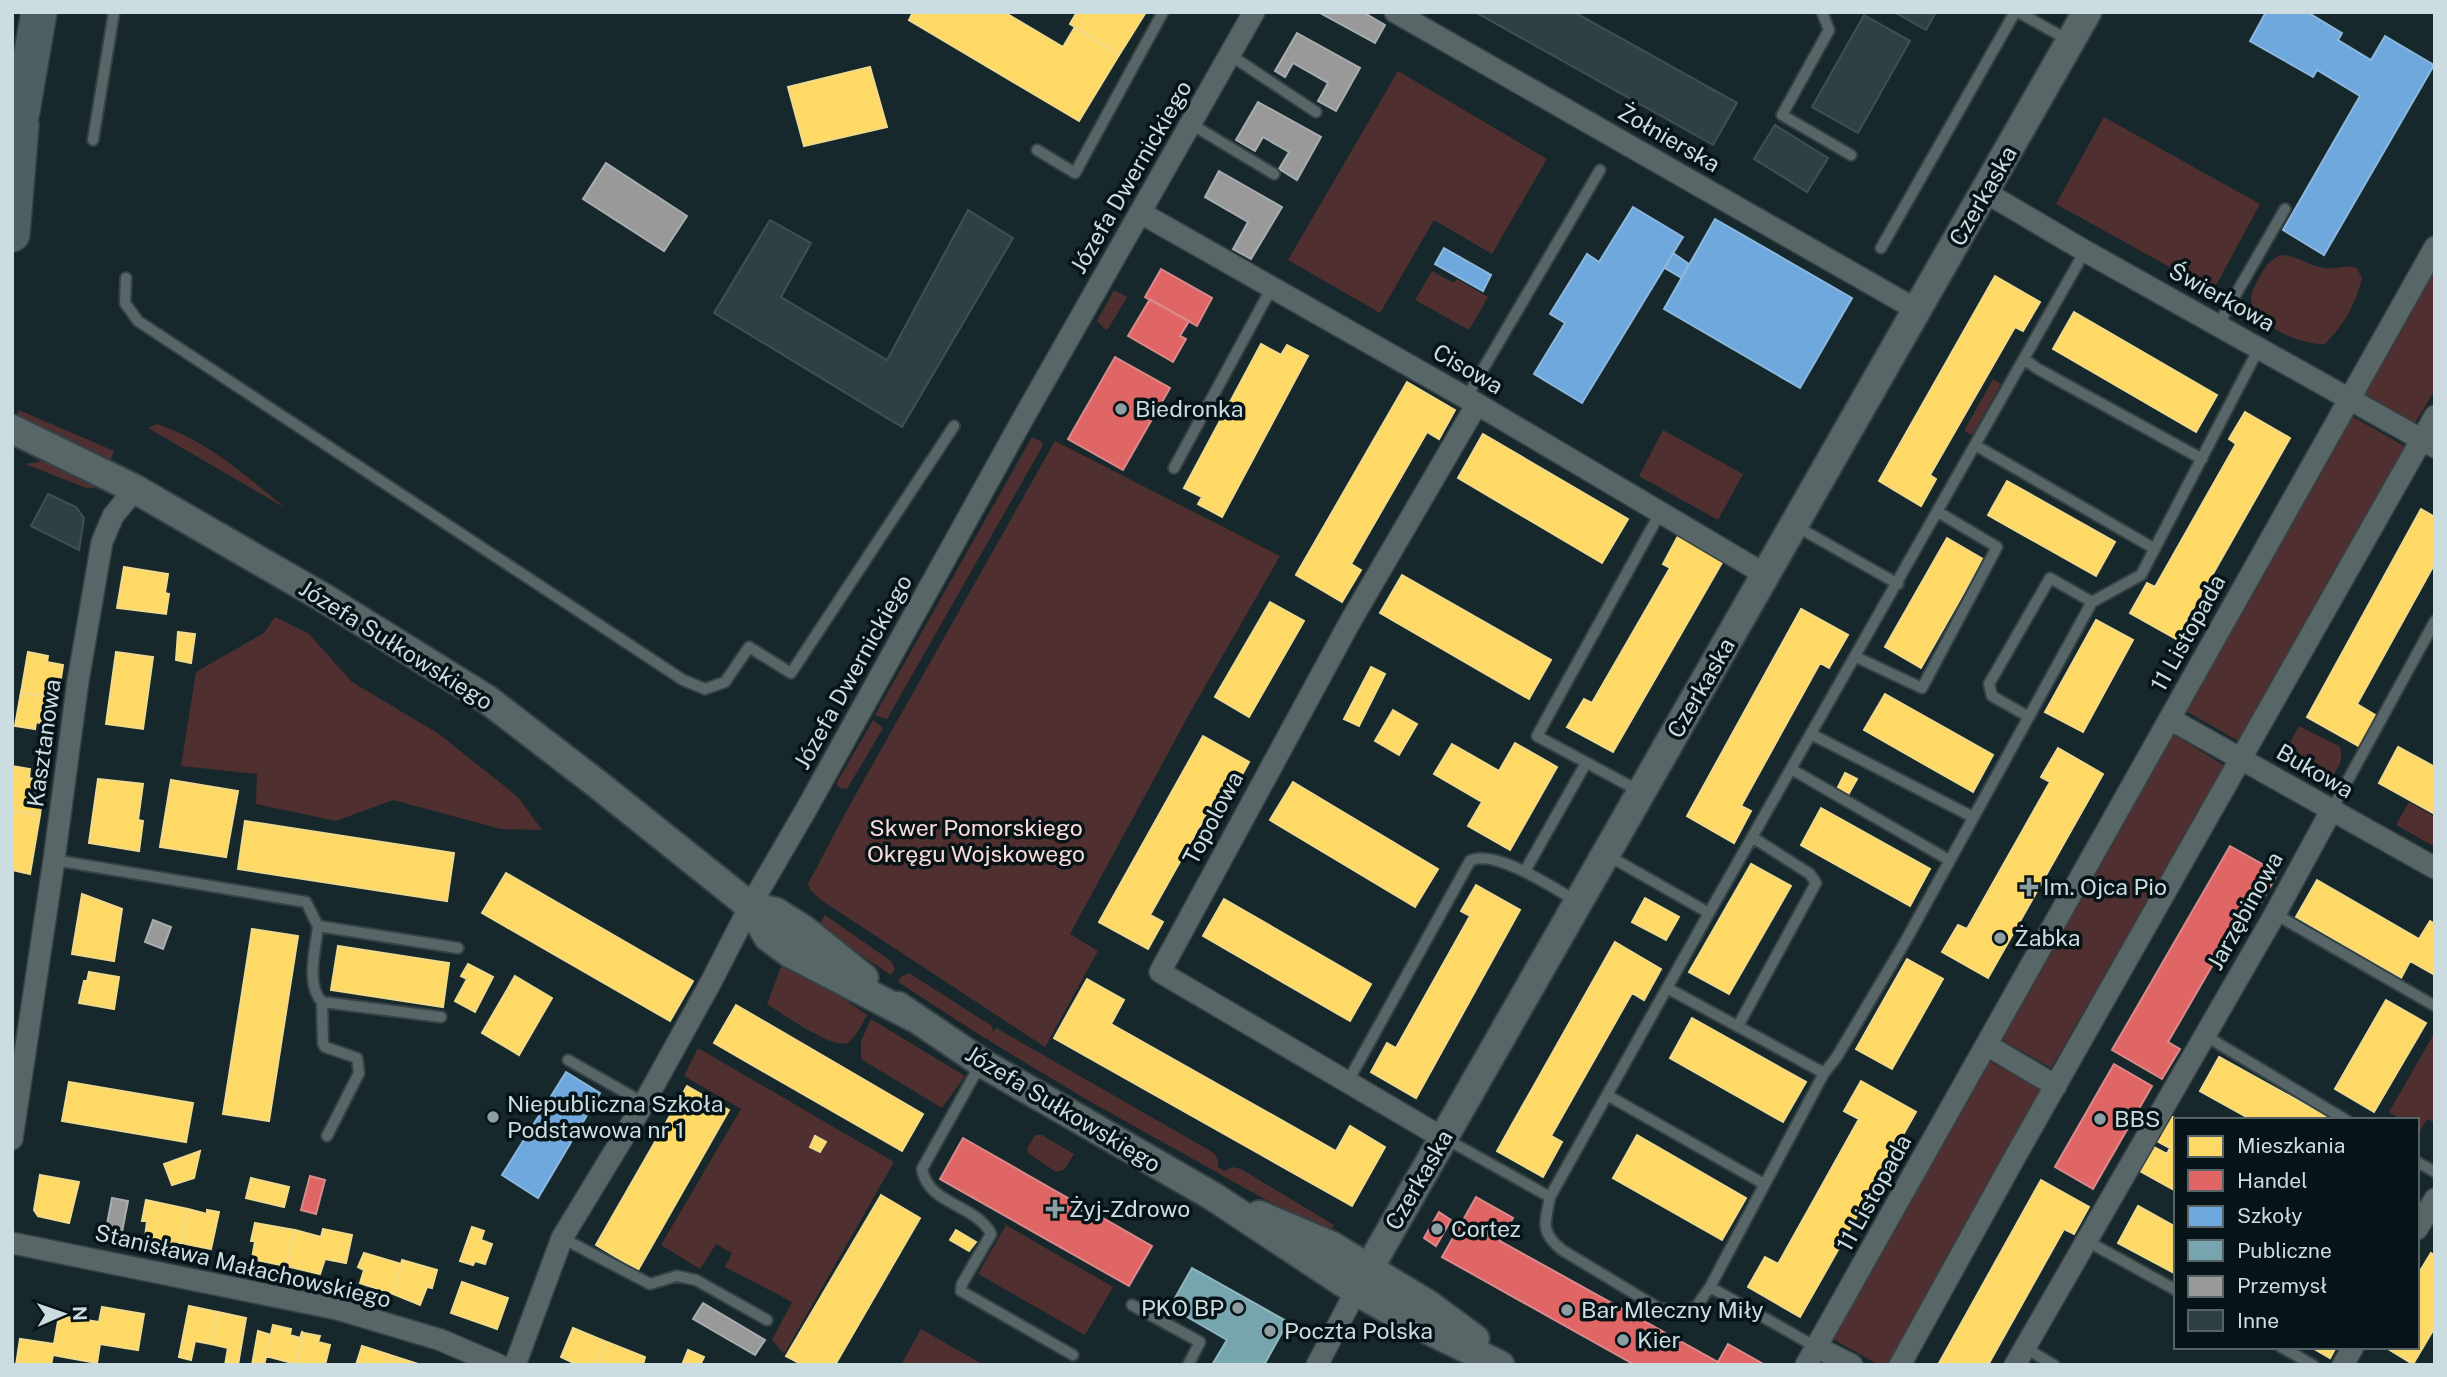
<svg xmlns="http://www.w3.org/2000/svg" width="2447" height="1377" font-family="'Public Sans',sans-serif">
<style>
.green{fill:#4f2f2f}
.homes{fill:#ffd966;stroke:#f0da8b;stroke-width:2}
.shops{fill:#e06666;stroke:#da8a8b;stroke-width:2}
.schools{fill:#6fa8dc;stroke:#8bb8de;stroke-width:2}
.public{fill:#76a5af;stroke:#90b6be;stroke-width:2}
.industry{fill:#999;stroke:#a8adaf;stroke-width:2}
.building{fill:#2d4145;stroke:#424f52;stroke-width:2}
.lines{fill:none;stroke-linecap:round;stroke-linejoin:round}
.service-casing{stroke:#354245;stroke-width:14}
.minor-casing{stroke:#354245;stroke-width:24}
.tertiary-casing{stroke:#354245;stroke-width:32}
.primary-casing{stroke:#354245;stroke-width:38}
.service{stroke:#596668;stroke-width:10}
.minor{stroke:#596668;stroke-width:21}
.tertiary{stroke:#596668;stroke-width:28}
.primary{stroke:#4d5f62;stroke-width:35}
.poi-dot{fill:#8d9ea2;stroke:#071417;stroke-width:2.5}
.labels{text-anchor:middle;stroke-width:7;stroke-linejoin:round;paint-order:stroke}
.street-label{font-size:23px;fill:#ccdde1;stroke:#071417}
.poi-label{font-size:23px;fill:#ccdde1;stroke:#071417;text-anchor:start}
.park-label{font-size:23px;fill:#fcdad9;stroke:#071417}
</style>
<rect width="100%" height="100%" fill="#17282c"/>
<!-- green -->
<path class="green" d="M1398,71L1547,159L1492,254L1434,220L1380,313L1288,260Z
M2104,117L2260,204L2213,291L2056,204Z
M2281,255C2297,255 2308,266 2324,268C2337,270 2343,264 2357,268L2362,279C2355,305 2344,325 2325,344C2303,346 2252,325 2251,298C2251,292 2256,284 2259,278C2265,267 2269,260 2281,255Z
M2435,260V390L2412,428L2360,393Z
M1432,271L1454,283L1457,279L1488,297L1469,330L1415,300Z
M1114,290L1127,297L1108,329L1106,330L1097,321Z
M1993,379L2001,384L1972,435L1964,431Z
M19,410L114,451L110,462L19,418L17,414Z
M2348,414L2406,447L2240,742L2184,710Z
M157,424C206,440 247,476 285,508L148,428Z
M1663,430L1743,474L1718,520L1639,476Z
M1032,437L1042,442V447L887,719L875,715Z
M1055,441L1280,556L1192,709L1070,934L1098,951L1045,1047L821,900L810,890L808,884L847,810Z
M42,461L52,462L97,484L94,488H86L25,464Z
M275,617L309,634L352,682L439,734L518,797L542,830L501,829L393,800L336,821L256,804L257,774L181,766L196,672L264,633Z
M873,720L883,728L847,789L840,788L836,784Z
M2299,726L2339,746C2345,758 2338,770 2330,779L2319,781L2313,779L2280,761Z
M2173,734L2225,766L2051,1068L1995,1036Z
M2409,802L2435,817V847L2396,825Z
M825,915L891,961L895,969L891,975L818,926Z
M788,960L867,1015C862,1023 857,1036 849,1042C835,1052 782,1013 767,1004L781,967Z
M909,973L992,1026L993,1032L996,1028L1214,1153L1218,1160V1167L1225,1171L1232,1167L1241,1169L1334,1225L1329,1235L1084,1098L988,1040L989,1038L986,1039L898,982L901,977Z
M871,1019L965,1076L942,1108L861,1059V1041Z
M2434,1034L2435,1123L2427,1119L2420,1131L2417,1129V1120H2401L2389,1112Z
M698,1048L894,1162L784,1354L772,1340L792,1302L725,1267L732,1253L716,1244L700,1269L661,1245L741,1109L684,1076Z
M1986,1059L2041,1090L1888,1365H1879L1831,1338Z
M1035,1135H1042L1074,1154L1064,1170L1056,1172L1028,1153L1027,1149Z
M1006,1225L1113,1287L1085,1335L978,1274Z
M921,1329L984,1365H901Z"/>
<!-- homes -->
<path class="homes" d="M913,12H1004L1063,47L1075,27L1119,55L1079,121L909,20Z
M1077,12H1146L1119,55L1070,24Z
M870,67L887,127L804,146L788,87Z
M1995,276L2040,302L2023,331L2015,327L1930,475L1936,479L1921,506L1879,481Z
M2074,312L2217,395L2196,432L2053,349Z
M1261,344L1281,355L1287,345L1308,356L1222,517L1198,504L1202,497L1184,488Z
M1407,382L1455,410L1439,439L1427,432L1351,564L1361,570L1342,602L1296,575Z
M2245,412L2290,438L2176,639L2130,613L2147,583L2155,587L2236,444L2229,439Z
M1483,434L1628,519L1602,563L1458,478Z
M2007,481L2115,542L2096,576L1988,515Z
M2421,509L2435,517V563L2357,704L2377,716L2360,747L2307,717Z
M1678,536L1723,561L1613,752L1567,727L1584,699L1592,703L1670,568L1663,564Z
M1947,538L1983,559L1921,668L1885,647Z
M124,567L168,574L165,593L169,594L166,614L117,608Z
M1402,575L1551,660L1529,699L1380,613Z
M1270,602L1304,621L1249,717L1215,697Z
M1801,609L1848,635L1829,668L1820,663L1741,806L1751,811L1734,843L1687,816Z
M2096,620L2133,640L2083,732L2045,712Z
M178,632L195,634L191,663L176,660Z
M28,652L48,656L47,662L63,665L58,698L21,693Z
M116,652L153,657L143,729L106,724Z
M1371,667L1385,674L1359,726L1344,719Z
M21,692L57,698L53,726L36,722L35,729L15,726Z
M1885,694L1993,755L1973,792L1864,730Z
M1393,710L1417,724L1399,755L1375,741Z
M1203,736L1249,762L1233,791L1223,785L1150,915L1163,922L1148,949L1099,922Z
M1515,743L1557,767L1510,850L1468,826L1482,802L1434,774L1452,744L1499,771Z
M2398,747L2435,767V814L2379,783Z
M2058,748L2103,774L1988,978L1942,952L1958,925L1967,929L2050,782L2041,777Z
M12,766L30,769L29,778L44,781L40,815L12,811Z
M1845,773L1857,779L1848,795L1837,789Z
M98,779L143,784L138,820L143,821L139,851L89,843Z
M171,780L238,791L226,857L160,847Z
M1293,782L1438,869L1415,907L1270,820Z
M1821,808L1930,869L1910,906L1801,845Z
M12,811L40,815L30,874L12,870Z
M245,821L454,853L447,901L238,869Z
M1751,864L1791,886L1729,994L1689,972Z
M506,873L693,981L670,1021L482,913Z
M2317,880L2419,939L2430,921L2435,924V975L2410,961L2401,978L2296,917Z
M1476,885L1520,910L1416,1098L1371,1072L1387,1043L1396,1048L1470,916L1461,911Z
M82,894L122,909L114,961L72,954Z
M1645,898L1679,917L1666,940L1632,922Z
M1224,899L1371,984L1350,1021L1203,936Z
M252,929L298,936L269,1121L223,1114Z
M1615,942L1661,969L1644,1000L1632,993L1551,1136L1562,1142L1543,1177L1497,1151Z
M338,946L449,963L443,1007L331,990Z
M1907,959L1943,979L1892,1069L1856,1049Z
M468,964L493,977L475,1012L455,1001L467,979L461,976Z
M89,972L119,977L114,1009L79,1003L84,981H87Z
M515,976L552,998L519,1055L482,1033Z
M1087,979L1124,1000L1111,1024L1336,1151L1350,1126L1385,1147L1352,1206L1054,1038Z
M2386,1000L2426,1023L2374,1112L2335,1089Z
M736,1005L923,1114L902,1151L714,1043Z
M1692,1018L1806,1082L1783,1122L1670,1058Z
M2219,1057L2326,1116L2323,1120H2252L2200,1091Z
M1861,1081L1916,1112L1800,1317L1748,1287L1765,1257L1778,1264L1859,1119L1844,1111Z
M69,1082L193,1103L186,1142L62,1121Z
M687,1086L729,1110L638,1270L596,1245Z
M2171,1116L2178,1120H2176V1191L2140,1171L2154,1147L2167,1154L2170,1148L2157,1141Z
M1637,1135L1746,1198L1722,1240L1613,1178Z
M815,1136L826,1142L820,1152L810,1147Z
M200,1151L194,1178L172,1185L164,1164Z
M40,1175L79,1182L69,1223L38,1216L34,1210Z
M251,1178L289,1187L284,1207L246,1198Z
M2041,1180L2089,1207L2074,1234L2064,1229L1988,1365H1938Z
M881,1195L920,1218L835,1365H803L786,1356Z
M146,1200L188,1209L181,1243L169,1244L145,1237L147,1221H142Z
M2138,1206L2176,1227V1274L2118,1243Z
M188,1209L207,1214V1210L219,1212L211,1249L181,1243Z
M255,1223L295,1230L286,1266L252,1259L255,1241H251Z
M472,1227L484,1231L481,1240L492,1244L485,1264L475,1261L473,1265L460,1261Z
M323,1229L352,1235L346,1263L325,1259L320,1274L286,1266L295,1230L321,1237Z
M956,1230L976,1242L969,1251L950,1240Z
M364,1253L401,1264L393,1294L360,1283L364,1270L358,1267Z
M2431,1253L2435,1256V1327L2413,1364L2385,1347H2417V1276Z
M402,1260L437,1270L432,1288L427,1287L420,1305L393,1294Z
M462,1282L508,1298L497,1329L451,1313Z
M189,1306L218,1312L211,1344L195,1341L191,1360L179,1357Z
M102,1307L144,1314L138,1350L100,1344L97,1363L53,1355L51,1365H16L20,1339L54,1344L59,1316L99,1322Z
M218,1312L246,1318L238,1365H225L228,1348L211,1344Z
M273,1325L291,1329L290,1335L300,1338L302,1332L304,1333L296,1364L266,1356Z
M573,1328L607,1342L597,1365H578L561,1357Z
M258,1331L271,1335L264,1365H252Z
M304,1333L320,1336L318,1342L330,1345L325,1365L296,1364Z
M607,1342L645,1357L643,1365H597Z
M362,1346L390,1355L387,1365H356Z
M2311,1347H2336L2330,1358Z
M688,1350L704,1357L700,1365H682Z
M390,1355L418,1364V1365H387Z"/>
<!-- shops -->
<path class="shops" d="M1161,269L1212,298L1197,326L1145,297Z
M1150,299L1189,321L1180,336L1186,339L1173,362L1128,336Z
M1115,357L1170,388L1123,470L1068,439Z
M2230,846L2278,873L2261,903L2252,897L2168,1042L2180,1049L2162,1079L2112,1050Z
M2114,1064L2152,1086L2093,1189L2055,1167Z
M963,1138L1152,1246L1129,1286L940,1179Z
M310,1176L325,1180L316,1214L301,1210Z
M1476,1197L1513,1218L1500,1241L1718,1362L1728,1344L1765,1365H1635L1442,1257Z
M1439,1212L1451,1220L1436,1246L1424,1238Z"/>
<!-- schools -->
<path class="schools" d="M2266,12H2307L2342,33L2338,40L2371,60L2385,36L2434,65L2324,255L2283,230L2360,96L2317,70L2313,77L2250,41Z
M1633,207L1683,237L1582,403L1534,374L1565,323L1550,314L1587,254L1599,262Z
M1715,219L1852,298L1800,388L1664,309Z
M1444,248L1491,275L1483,291L1435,264Z
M1673,253L1689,264L1682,278L1665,268Z
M566,1072L600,1093L538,1198L502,1175Z"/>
<!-- public -->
<path class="public" d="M1192,1268L1288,1322L1264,1365H1212L1227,1340L1170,1307Z"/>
<!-- industry -->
<path class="industry" d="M1363,12L1385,25L1375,43L1320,13Z
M1297,33L1360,68L1336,111L1318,101L1328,83L1293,63L1285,77L1275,71Z
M1258,102L1321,137L1297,180L1279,169L1289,152L1263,137L1255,151L1236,140Z
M606,163L687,216L664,251L583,199Z
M1219,171L1282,207L1251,259L1233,249L1248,222L1205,197Z
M153,920L171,927L163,949L145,942Z
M112,1198L128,1201L122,1232L106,1229Z
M703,1303L765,1340L755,1355L693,1319Z"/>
<!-- building -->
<path class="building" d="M1475,12H1574L1737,103L1713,145Z
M1894,12H1936L1926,30Z
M1864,15L1910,41L1858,133L1812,107Z
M1775,125L1828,158L1807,192L1754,159Z
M968,210L1013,238L902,427L714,313L770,220L811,243L781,297L887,360Z
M48,494L76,507L84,518L79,550L31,526Z"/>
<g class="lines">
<defs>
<path id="service" d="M1822,12L1829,30L1782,115L1851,155
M2018,12L2068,40
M1230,55L1316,112
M1191,124L1274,174
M93,140L114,12
M1037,150L1075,173L1163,12
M1881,248L2015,12
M126,278L125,303L138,321L683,680L705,689L725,682L749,647L791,673L954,426
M2218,325L2285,209
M2024,359L2038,369L2202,459
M1466,398L1600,170
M1975,445L2155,549
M1174,468L1272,287
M1794,525L1898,584
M1856,657L1922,688L1997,547L1938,512
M2029,717L1992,696L1989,684L2050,578L2092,602
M1811,734L1973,817
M1791,769L1949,860
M1641,792L1537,736L1660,513
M2331,811L2435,621
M54,860L306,902L318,926L458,948
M1525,871L1586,763
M1709,913L2085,251
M2275,914L2435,1006
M318,926C316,948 305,984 322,1002L441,1017
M1667,988L1824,1073
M322,1002L323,1043L325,1047L357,1058L359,1073L327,1136
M1738,1026L1816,883L1810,874L1752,837
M2204,1035L2346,1120
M568,1060L644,1103
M980,1065L922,1169C928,1205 976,1204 991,1234L962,1284L961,1291L1073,1355
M1347,1083L1470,861C1494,848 1554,888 1576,901
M1607,1095L1764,1184
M1446,1139L1550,1197L1565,1170L1709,913L1607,855
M2417,1162L2435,1172
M1550,1197C1545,1223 1540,1232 1562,1250L1660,1309L1683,1310L1696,1307L1710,1287L1824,1073L1836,1058L1905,942L2092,602L2141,575L2259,348
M562,1238L650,1284L677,1276L696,1280L767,1320
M2085,1240L2176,1290
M1710,1287L1816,1347
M1132,1305L1200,1342L1188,1365
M2024,1347L2054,1365
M2281,1347L2313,1365"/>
<path id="minor" d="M1395,12L1917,310
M1985,192L2085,251L2435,447
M1141,213L1477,404L1766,575
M2170,719L2435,868
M1987,1045L2056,1086
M1443,1138L1160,972L1350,622L1477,404
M12,1139L54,860L78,681L102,542L113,516L135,489
M2417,1229L2435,1199
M12,1243L337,1309L441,1340L499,1365
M1816,1347L1852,1365
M515,1365L562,1238L644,1103L711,982L750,906L807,808L1020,424L1254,12
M1317,1365L1356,1291
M1806,1365L2435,247
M1900,1365L2015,1157L2435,416
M2015,1365L2275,914L2331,811
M2343,1365L2353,1347"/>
<path id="tertiary" d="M12,429L135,489L324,598L488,700L596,783L750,906L768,937L790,953L913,1017
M750,906L776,912L803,929L864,978
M898,1006L982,1063L1214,1197L1356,1291L1402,1317L1500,1365
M1259,1215L1332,1246L1429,1305L1475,1339
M1356,1291L2087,12"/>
<path id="primary" d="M12,149L22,111L39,12
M12,234L21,125"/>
</defs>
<!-- service casing -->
<use href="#service" class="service-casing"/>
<!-- minor casing -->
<use href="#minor" class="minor-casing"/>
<!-- tertiary casing -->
<use href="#tertiary" class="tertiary-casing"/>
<!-- primary casing -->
<use href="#primary" class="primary-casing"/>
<!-- service -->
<use href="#service" class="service"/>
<!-- minor -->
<use href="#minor" class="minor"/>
<!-- tertiary -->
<use href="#tertiary" class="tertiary"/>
<!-- primary -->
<use href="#primary" class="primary"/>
</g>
<!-- markers -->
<g class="poi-dot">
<circle cx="1121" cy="409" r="7"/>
<path d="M2025.5 876.5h7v7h7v7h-7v7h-7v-7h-7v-7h7z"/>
<circle cx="2000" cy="938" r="7"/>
<circle cx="493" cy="1117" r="7"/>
<circle cx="2100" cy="1119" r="7"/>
<path d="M1051.5 1198.5h7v7h7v7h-7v7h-7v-7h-7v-7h7z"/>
<circle cx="1437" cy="1229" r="7"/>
<circle cx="1238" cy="1308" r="7"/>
<circle cx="1567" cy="1310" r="7"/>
<circle cx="1270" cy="1331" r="7"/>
<circle cx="1623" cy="1340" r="7"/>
</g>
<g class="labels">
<!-- street labels -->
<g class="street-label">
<text transform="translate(1669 138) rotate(30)" y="8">Żołnierska</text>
<text transform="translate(1131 177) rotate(-60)" y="8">Józefa Dwernickiego</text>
<text transform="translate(1983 196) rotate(-60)" y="8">Czerkaska</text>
<text transform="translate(2222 297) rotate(29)" y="8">Świerkowa</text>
<text transform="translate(1468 369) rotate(30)" y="8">Cisowa</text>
<text transform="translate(2188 633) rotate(-61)" y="8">11 Listopada</text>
<text transform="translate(396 645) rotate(32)" y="8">Józefa Sułkowskiego</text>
<text transform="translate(853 672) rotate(-61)" y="8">Józefa Dwernickiego</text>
<text transform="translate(1701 688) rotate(-60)" y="8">Czerkaska</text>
<text transform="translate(44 743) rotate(-82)" y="8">Kasztanowa</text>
<text transform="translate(2315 771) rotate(30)" y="8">Bukowa</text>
<text transform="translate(1213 818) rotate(-62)" y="8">Topolowa</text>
<text transform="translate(2245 911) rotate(-61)" y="8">Jarzębinowa</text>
<text transform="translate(1063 1109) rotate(31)" y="8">Józefa Sułkowskiego</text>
<text transform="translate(1419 1180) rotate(-60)" y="8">Czerkaska</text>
<text transform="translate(1874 1193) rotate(-61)" y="8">11 Listopada</text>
<text transform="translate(243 1266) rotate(13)" y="8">Stanisława Małachowskiego</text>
</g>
<!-- poi labels -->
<g class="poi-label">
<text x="1135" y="417">Biedronka</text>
<text x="2043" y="895">Im. Ojca Pio</text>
<text x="2014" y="946">Żabka</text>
<text x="507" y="1112">Niepubliczna Szkoła<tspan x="507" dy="26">Podstawowa nr 1</tspan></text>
<text x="2114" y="1127">BBS</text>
<text x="1069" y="1217">Żyj-Zdrowo</text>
<text x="1451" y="1237">Cortez</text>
<text x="1224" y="1316" text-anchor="end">PKO BP</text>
<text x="1581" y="1318">Bar Mleczny Miły</text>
<text x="1284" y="1339">Poczta Polska</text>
<text x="1637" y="1348">Kier</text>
</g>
<!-- park labels -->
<g class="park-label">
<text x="976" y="836">Skwer Pomorskiego<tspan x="976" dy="26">Okręgu Wojskowego</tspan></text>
</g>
</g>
<!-- border -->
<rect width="2447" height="1377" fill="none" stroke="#ccdde1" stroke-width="28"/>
<!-- legend -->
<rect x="2174" y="1118" width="245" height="231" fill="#071417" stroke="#566468" stroke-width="2"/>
<rect x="2188" y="1136" width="35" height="21" fill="#ffd966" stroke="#566468" stroke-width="2"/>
<text x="2237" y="1153" font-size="21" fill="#ccdde1">Mieszkania</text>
<rect x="2188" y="1170" width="35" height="21" fill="#e06666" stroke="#566468" stroke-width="2"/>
<text x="2237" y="1188" font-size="21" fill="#ccdde1">Handel</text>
<rect x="2188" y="1206" width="35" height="21" fill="#6fa8dc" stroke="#566468" stroke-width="2"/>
<text x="2237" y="1223" font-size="21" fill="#ccdde1">Szkoły</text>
<rect x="2188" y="1240" width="35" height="21" fill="#76a5af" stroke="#566468" stroke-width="2"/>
<text x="2237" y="1258" font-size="21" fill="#ccdde1">Publiczne</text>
<rect x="2188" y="1276" width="35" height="21" fill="#999999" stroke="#566468" stroke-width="2"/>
<text x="2237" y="1293" font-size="21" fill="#ccdde1">Przemysł</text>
<rect x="2188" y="1310" width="35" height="21" fill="#2d4145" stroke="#566468" stroke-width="2"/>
<text x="2237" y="1328" font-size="21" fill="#ccdde1">Inne</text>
<!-- north arrow -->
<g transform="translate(63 1314) rotate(88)" stroke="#071417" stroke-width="5" paint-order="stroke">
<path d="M0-5L12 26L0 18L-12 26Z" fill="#ccdde1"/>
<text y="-10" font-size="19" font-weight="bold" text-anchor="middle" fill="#ccdde1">N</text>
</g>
</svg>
